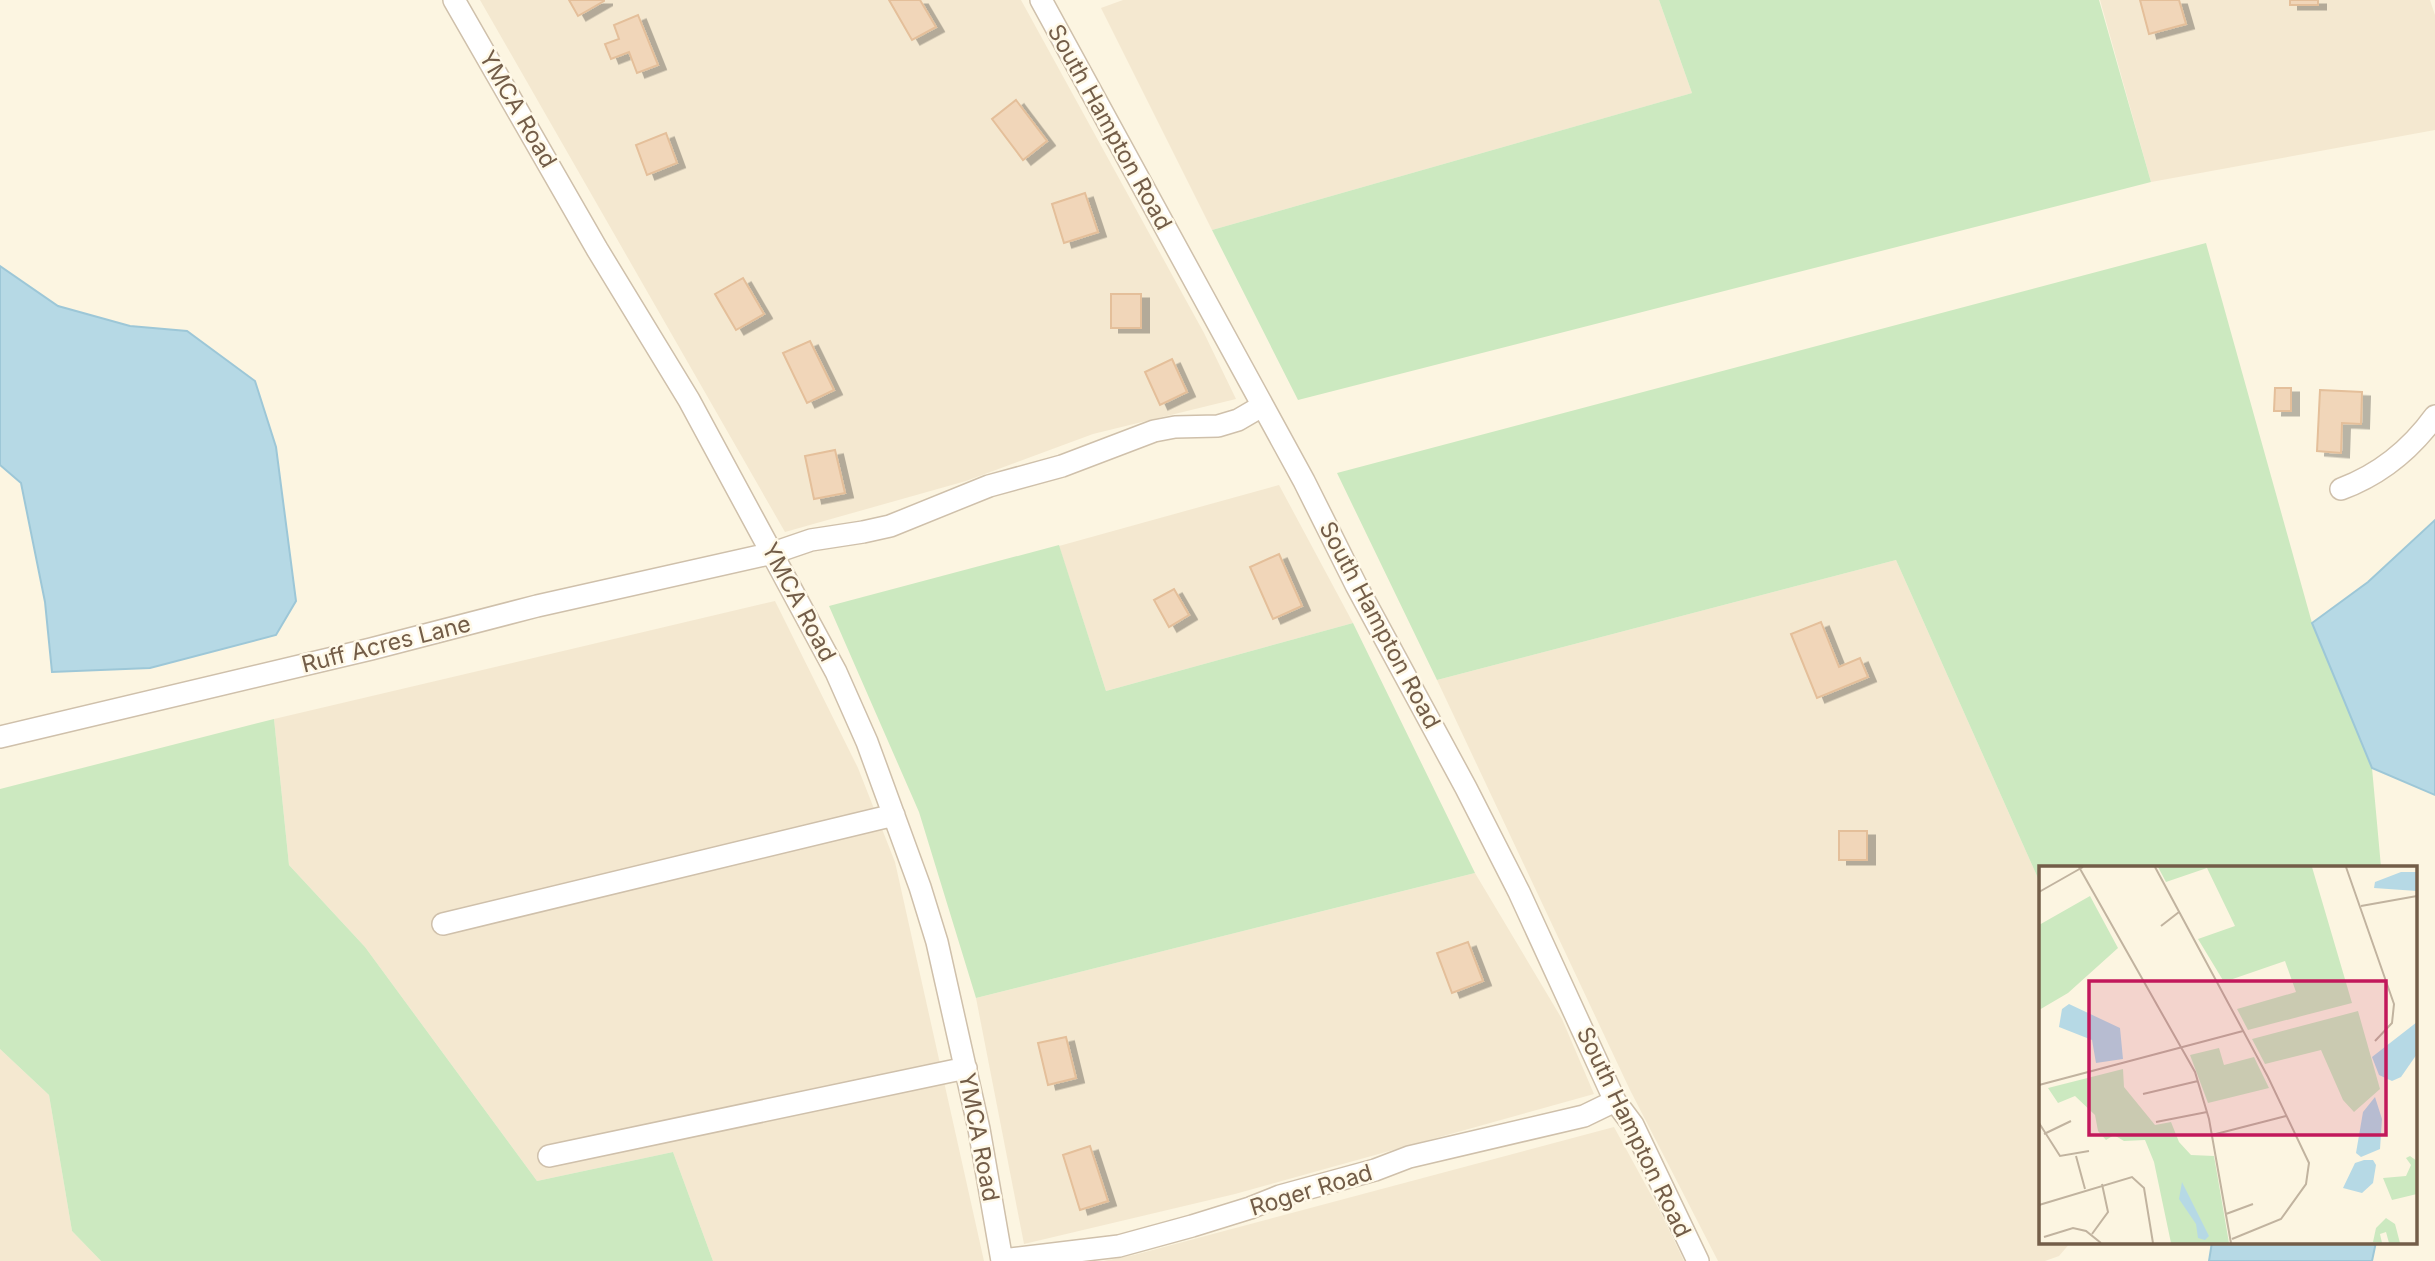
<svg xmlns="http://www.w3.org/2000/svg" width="2435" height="1261" font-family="Inter,sans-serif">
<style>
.residential{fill:#f4e8d0}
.green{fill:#cce9c0}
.water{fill:#b6d9e5;stroke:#9dc7d7;stroke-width:2}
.building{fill:#f1d6b9;stroke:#e4bf9a;stroke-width:2;filter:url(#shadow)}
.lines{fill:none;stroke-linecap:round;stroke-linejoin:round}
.minor-casing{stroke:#cfc0ab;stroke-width:24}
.minor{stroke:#fff;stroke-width:21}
.labels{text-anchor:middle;stroke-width:5;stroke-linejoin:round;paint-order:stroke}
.street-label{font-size:23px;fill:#735d48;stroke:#fff9e8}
.inset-road{fill:none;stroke:#c1b39f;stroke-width:2}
.view{fill:#c2185b;fill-opacity:0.15;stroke:#c2185b;stroke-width:3.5}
.inset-edge{fill:none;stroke:#735d48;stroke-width:3.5}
</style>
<defs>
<filter id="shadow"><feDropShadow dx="8" dy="4.5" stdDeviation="0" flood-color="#0004"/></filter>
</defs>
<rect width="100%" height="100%" fill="#fcf5e1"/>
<!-- residential -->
<path class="residential" d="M480,0H1021L1204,333L1236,399L1093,434L966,481L785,532Z
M1123,0H1659L1692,93L1212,230L1101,8Z
M2100,0H2430L2435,15V130L2151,182Z
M1279,485L1353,623L1106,691L1059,546Z
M1896,560L2041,885V1242H2071L2059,1256L2045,1261H1718L1630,1090L1437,680Z
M775,601L858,768L895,862L984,1261H713L673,1152L537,1181L365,947L289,865L274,719Z
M1475,873L1562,1019L1594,1094L1235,1194L1024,1244L976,998Z
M0,1049L49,1095L72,1231L101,1261H0Z
M1614,1127L1660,1211L1684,1261H1103L1134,1255Z"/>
<!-- green -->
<path class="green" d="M1659,0H2099L2151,182L1298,400L1212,230L1692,93Z
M2206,243L2312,623L2372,768L2381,867H2041V885L1896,560L1437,680L1337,473Z
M1059,545L1106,691L1353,623L1475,873L976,998L919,812L829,606Z
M274,719L289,865L365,947L537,1181L673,1152L713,1261H101L72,1231L49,1095L0,1049V789Z"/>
<!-- water -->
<path class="water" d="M0,266L58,306L130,326L187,331L255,381L276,447L296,601L276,635L150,668L52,672L45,602L21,483L0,465Z
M2435,520V795L2372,768L2312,623L2368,582Z
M2212,1242H2376L2372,1261H2209Z"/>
<!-- building -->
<path class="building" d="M569,0H604V1L578,16Z
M889,0H920L936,27L912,40Z
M2140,0H2179L2186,24L2149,34Z
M2290,0H2318V5H2290Z
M638,15L658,65L637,73L629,52L611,59L605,44L619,39L614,25Z
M1016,100L1047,141L1023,160L992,119Z
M666,133L677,163L647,175L636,145Z
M1085,193L1098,232L1064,243L1052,204Z
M743,278L764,314L736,330L715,294Z
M1111,294H1141V328H1111Z
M810,341L834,390L807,403L783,353Z
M1172,359L1187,392L1160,405L1145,372Z
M2275,388H2291V411H2274Z
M2320,390L2362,392L2361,424L2342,423L2341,453L2317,451Z
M835,450L845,493L814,499L805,456Z
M1279,554L1302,606L1273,619L1250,567Z
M1174,589L1189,615L1169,627L1154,600Z
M1821,622L1839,667L1860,658L1868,677L1817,698L1791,634Z
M1839,831H1867V860H1839Z
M1468,942L1483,981L1452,993L1437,953Z
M1066,1037L1076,1078L1048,1085L1038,1043Z
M1090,1146L1108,1201L1080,1210L1063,1155Z"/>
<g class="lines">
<defs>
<path id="minor" d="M454,0L597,249L689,400L836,672L867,742L920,887L937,942L979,1129L1002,1261
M1041,0L1304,481L1356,585L1466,788L1519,892L1615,1101L1633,1125L1698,1261
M2341,489C2379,475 2411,449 2435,416
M0,737L371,649L537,606L773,553L811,540L863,532L890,526L989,486L1062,466L1154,431L1175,427L1218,426L1238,420L1262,406
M443,924L894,815
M549,1156L966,1068
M1002,1260L1119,1246L1192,1226L1250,1208L1280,1196L1375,1170L1409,1157L1584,1116L1615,1101"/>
</defs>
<!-- minor casing -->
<use href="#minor" class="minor-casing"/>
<!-- minor -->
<use href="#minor" class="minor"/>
</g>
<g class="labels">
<!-- street labels -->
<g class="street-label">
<text transform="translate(518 109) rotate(60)" y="8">YMCA Road</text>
<text transform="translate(1110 127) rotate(61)" y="8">South Hampton Road</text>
<text transform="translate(799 602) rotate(62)" y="8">YMCA Road</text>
<text transform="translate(1380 625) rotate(62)" y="8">South Hampton Road</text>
<text transform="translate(386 644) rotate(-14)" y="8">Ruff Acres Lane</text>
<text transform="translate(1634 1132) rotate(64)" y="8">South Hampton Road</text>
<text transform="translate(979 1137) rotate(79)" y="8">YMCA Road</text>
<text transform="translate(1311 1190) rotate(-17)" y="8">Roger Road</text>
</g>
</g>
<!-- overview -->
<g transform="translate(2039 866)">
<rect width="378" height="378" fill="#fcf5e1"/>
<path d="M119,1H273L313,137L209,164L198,143L257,126L246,95L185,116L159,73L196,60L168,2L127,16ZM51,30L79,82L29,127L0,144V59ZM319,145L341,223L315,246L304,234L282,184L226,198L213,173ZM180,182L185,199L215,191L230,222L169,237L151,189ZM84,203L85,221L116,259L132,256L140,276L152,289L175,290L190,377H132L115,296L106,274L85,275L75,269L67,274L59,265L56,249L36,230L19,237L9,222ZM371,290L378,295V328L353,334L344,312L367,310L372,299L367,292ZM347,352L356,358L361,377H350L347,366L341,368L343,377L334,376L337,362Z" fill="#cce9c0"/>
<path d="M362,6H377L378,25L335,22L336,16ZM30,138L81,162L84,193L57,197L53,174L20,161L23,143ZM378,156V188L362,211L353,215L340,209L333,191ZM336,231L343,253L341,283L322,291L317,287L324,246ZM325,294H334L337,299L334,317L323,327L304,322L316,297ZM143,316L170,370L166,374L159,372L157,358L140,333Z" fill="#b6d9e5"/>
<path class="inset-road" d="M40,1L156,206L170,253L192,377M116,1L229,211L270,297L267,318L242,353L193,373M307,1L355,138L353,157L336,175M0,26L44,1M322,40L378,30M122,60L140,46M0,219L204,165M104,228L159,215M117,256L168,246M0,257L21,290L50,285M5,268L32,255M173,269L247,250M37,290L46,323M0,339L93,311L105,322L114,377M187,348L214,338M53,368L69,346L63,318M5,371L34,362L47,365L62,377"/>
<path class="view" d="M50,115H347V269H50Z"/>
<rect width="378" height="378" class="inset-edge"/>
</g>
</svg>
